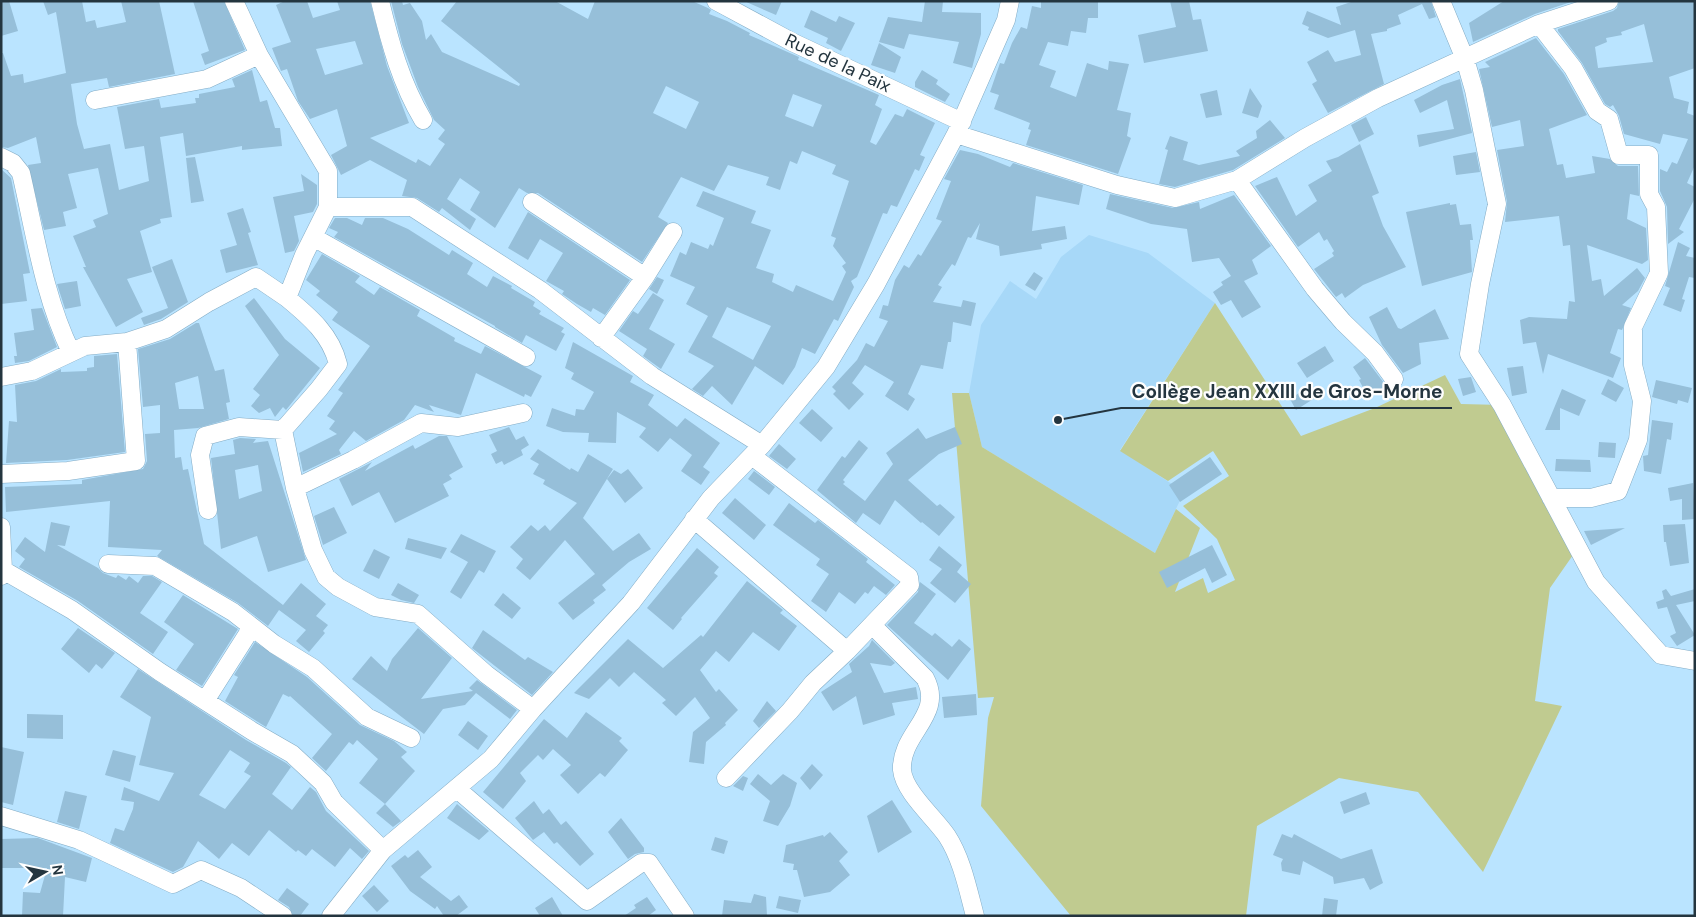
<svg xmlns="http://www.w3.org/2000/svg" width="1696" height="917" font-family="'DM Sans',sans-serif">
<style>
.built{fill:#a7d8f8}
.green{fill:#c0cb90}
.building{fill:#96bfd9;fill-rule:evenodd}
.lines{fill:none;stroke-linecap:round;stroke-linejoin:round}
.minor-casing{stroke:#84acc5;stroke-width:19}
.minor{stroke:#fff;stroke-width:18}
.labels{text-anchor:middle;stroke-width:4.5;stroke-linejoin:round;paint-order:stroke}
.street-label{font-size:18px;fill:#24353f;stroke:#fefefe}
.leader{fill:none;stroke:#24353f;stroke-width:2}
.callout-dot{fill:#24353f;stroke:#fefefe;stroke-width:2}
.callout-label{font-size:19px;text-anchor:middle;font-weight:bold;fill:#24353f;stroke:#fefefe;stroke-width:4.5;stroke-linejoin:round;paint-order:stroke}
</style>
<rect width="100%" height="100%" fill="#bae4ff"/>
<!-- built -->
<path class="built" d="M1089,235L1148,253L1215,303L1120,450L1184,492L1155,553L982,447L969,393L981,325L1010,281L1036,299L1061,257Z"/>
<!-- green -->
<path class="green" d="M1215,303L1301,436L1375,408L1445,375L1461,404L1502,405L1573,555L1550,588L1535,701L1562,706L1483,872L1418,792L1339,778L1257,826L1246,916H1071L981,806L988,718L994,697L978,698L952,393H969L982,447L1155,553L1176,509L1200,528L1175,592L1203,578L1208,593L1235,580L1217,539L1183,506L1229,476L1213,451L1168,481L1120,451Z"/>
<!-- building -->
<path class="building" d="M1,1H9L18,31L1,36Z
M43,1H82L86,22L95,20L97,28L126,22L121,1H159L175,74L109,87L107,78L71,84L77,124L84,149L110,144L119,190L149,181L144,146L125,149L117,107L159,99L161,108L196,103L195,98H199V94L235,87L232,79L252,70L260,102L267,100L275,128H280L282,146L242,150V146L186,156L183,133L160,137L172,217L160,219L161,223L140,231L152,272L127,279L143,312L116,327L83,267H86L73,236L96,227L93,220L108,214L98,168L68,174L77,208L63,212L66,226L44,230L28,165L41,163L36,137L8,148L1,147V53H3L11,76L23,74L24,83L66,73L56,12L48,15Z
M193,1H224L245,50L205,65L201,54L209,51Z
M285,1H307L313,18L340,10L337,1H370L387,66L409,123L370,138L416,163L418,159L430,166L445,144L438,139L445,130L434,120L418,87L402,44L391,1H402L403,5L410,3L422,21L426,40L431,34L442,52L519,86L520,84L441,21L457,1H555L588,19L595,1H692L708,8L711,10L709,14L727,21L750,33L749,35L799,57L798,60L879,95L875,105L882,109L870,142L876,145L895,114L903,117L907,109L935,123L920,155L925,157L919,171L915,169L897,207L891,205L887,214L883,213L857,277L851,281L854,287L838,321L834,319L815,354L802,348L795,367L783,385L755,366L732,405L712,386L703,396L692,389L714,366L688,352L708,316L686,304L695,287L670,276L680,252L686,255L691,242L708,249L710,244L713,246L724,218L696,206L703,191L756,211L751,223L771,230L756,268L774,274L772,282L793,292L796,285L833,301L846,272L842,266L846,263L833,246L836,238L831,236L849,181L832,174L836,165L802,151L797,164L790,161L780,190L766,185L769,177L728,165L714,191L681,177L658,217L668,223L642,262L538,193H527L519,188L495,228L470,210L480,192L460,178L447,199L476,219L470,230L442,208L439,212L417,198L402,196L407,180L370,160L341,175L331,155L347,146L337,109L310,119L298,101L287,69L281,71L272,48L291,42L276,5ZM355,41L363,64L325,75L316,49ZM666,86L699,102L686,129L653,113ZM793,94L822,105L813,127L785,116ZM727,307L771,326L753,360L712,337Z
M744,1H782L776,15Z
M925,1H943L942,12L981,13V34L972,68L953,63L959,42L909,34L904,49L879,42L888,17L922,22Z
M1041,1H1098V18H1088L1086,33L1071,31L1068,46L1048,42L1039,65L1056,71L1050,87L1076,97L1087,63L1108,70L1109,61L1129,64L1117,110L1131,113L1127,136L1131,138L1118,174L1026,145L1031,130L1028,129L1030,123L994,109L999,95L990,92L1000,63L1004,64L1012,43L1021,27L1027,29L1032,6L1041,8Z
M1170,1H1189L1193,20L1201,19L1208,51L1144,63L1138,35L1176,27Z
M1354,1H1431L1436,17L1429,19L1422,4L1398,15L1401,24L1387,29V31L1371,34L1384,84L1328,113L1312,84L1317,81L1307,62L1328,50L1335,62L1361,55L1355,30L1328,38L1308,30L1309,27L1302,24L1307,11L1341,25L1336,7Z
M1504,1H1574L1535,14L1473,42L1469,23Z
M1619,1H1695V68L1669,77L1674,98L1689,102L1687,113L1695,116V165L1687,183L1695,187V198L1679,229L1684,232L1668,244L1667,207L1660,191V169L1667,172L1672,162L1677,164L1688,139L1663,134L1660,144L1624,134L1619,116L1613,105L1610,107L1605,104L1582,63L1558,31V29L1613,11L1617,8ZM1644,24L1653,62L1598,68L1595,47L1607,42L1606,38L1622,35L1621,32Z
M811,10L836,22L839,16L855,23L841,51L826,43L828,38L804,27Z
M1536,38L1564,74L1587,115L1549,129L1557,165L1563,164L1566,178L1595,173L1592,156L1610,159L1618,166H1638L1639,196L1630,194L1627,219L1646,228L1648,260L1642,264L1587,245L1592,281L1601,279L1604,296L1637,268L1645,278L1638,291L1622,305L1631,308L1622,330L1618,329L1610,353L1621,358L1613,378L1548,354L1543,374L1536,342L1523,344L1520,320L1529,317L1567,319L1569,301L1575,302L1570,245L1563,246L1559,216L1505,222L1507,202L1497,150L1524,146L1520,120L1492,127L1479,69L1490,67L1485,62Z
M879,43L901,57L895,73L871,65Z
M922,70L938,80L936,84L950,94L945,102L915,87V82Z
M1460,79L1472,133L1419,147L1417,135L1454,129L1447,100L1420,113L1414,100L1442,85Z
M1250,88L1262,106L1258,118L1242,113Z
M1217,90L1222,115L1206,118L1200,94Z
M1366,117L1374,134L1359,142L1351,125Z
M1270,120L1285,138L1233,170L1175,187L1159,184L1168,150L1165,149L1170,136L1188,142L1183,160L1199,165L1240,156L1236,151L1257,138L1256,131Z
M1360,144L1379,193L1372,196L1383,226L1406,267L1363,285L1345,298L1342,293L1336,297L1314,269L1334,256L1332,253L1334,251L1327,239L1324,241L1319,232L1298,247L1255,186L1277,177L1296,216L1317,201L1308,185L1332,171L1326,161L1338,157Z
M960,150L978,154L1010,167L1013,163L1083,185L1079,205L1036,196L1032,231L1065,226L1067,239L1041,244L1042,249L1000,256L999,246L976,239L980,223L971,238L968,237L955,266L952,264L938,285L942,287L933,302L961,307L963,300L976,303L971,326L953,322L951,342H948L943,369L921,365L908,394L915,399L908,411L885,396L894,382L865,365L852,383L864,394L849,410L833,394L836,391L832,387L857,360L866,343L874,347L888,321L879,318L883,305L888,306L895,280L904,265L909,268L918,254L921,256L942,221L936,219L951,181L944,179Z
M1476,152L1480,172L1456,175L1453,156Z
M195,157L204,201L191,203L186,158Z
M1,169L11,178L30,273L23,274L27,301L1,304Z
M301,174L317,185V204L313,212L294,216L299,241L294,251L285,253L273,197L304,191Z
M1110,194L1173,208L1199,202L1200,209L1234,195L1271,246L1252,260L1258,274L1244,281L1261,307L1242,318L1231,300L1221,305L1213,292L1223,285L1221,282L1231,276L1219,258L1192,262L1187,229L1151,224L1106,209Z
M1450,203V205L1456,204L1460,225L1471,224L1473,240H1470L1472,272L1422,286L1406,212Z
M243,208L251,232L248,233L258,265L226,273L220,250L237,245L227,213Z
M528,212L630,280L605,315L593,308L591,312L577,304L562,294L564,291L546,281L563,253L540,239L528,260L508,248Z
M335,218H347L362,225L365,218H383L408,229L449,255L452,250L473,263L467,274L487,287L493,276L512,286L511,288L535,302L533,306L541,311L539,314L564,328L561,332L565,334L556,351L526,335L522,343L495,327V326L334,237L338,232L329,228Z
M1678,242L1690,248L1686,256L1695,258V278L1689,277L1682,299L1685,300L1681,312L1663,305L1670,288L1665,286Z
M322,254L360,276L355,282L374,295L380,287L420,310L417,316L455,338L454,341L481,354L485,346L542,376L531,397L525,394L524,397L476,373L461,415L429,405L434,412L415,405L404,420L366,441L354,431L339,450L341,454L303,472L299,453L337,434L329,429L335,421L327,416L343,393L338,390L370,346L332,320L338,312L316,295L320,291L306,280Z
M172,259L188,302L161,319L144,325L141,318L168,308L152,267Z
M1034,272L1043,278L1035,291L1025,285Z
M657,277L664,280L657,294L649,289Z
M77,281L81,306L65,309L57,284Z
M653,293L664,300L649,329L675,344L661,369L643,356L647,349L619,331L633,311L638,314Z
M254,298L285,339L320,368L286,410L283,407L275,417L270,408L259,413L251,406L260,395L253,389L279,355L245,306Z
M1387,307L1398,328L1401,329L1435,309L1449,339L1419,343L1421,364L1403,373L1382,345L1369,317Z
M42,308L57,347L29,361L15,363L14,356H17L14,333L34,330L31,309Z
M196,323H199L215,371L224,369L230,402L226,403L229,419L198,428L174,430L175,458L181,457L183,470L188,469L204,544L283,605L301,583L326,604L316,616L328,625L323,631L325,633L309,652L296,641L306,630L279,610L268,626L238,603L157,556L162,550L108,547L110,501L6,512L5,487L82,484V480L143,469L147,461L145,434L160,433V405L143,407L138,349L170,339ZM198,376L204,409H179L175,383Z
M573,342L633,376L630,382L654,395L648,405L677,427L685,418L720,443L703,467L710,472L701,485L681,471L692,455L670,438L658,452L639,437L646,428L617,412L616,443L588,442L589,433L563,432L546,426L552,408L575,416L576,409L584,410L594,392L571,379L574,373L565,368Z
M1325,346L1334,361L1307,378L1297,363Z
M117,354L125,452L67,460L6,463L9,421L17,422L15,385L36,381L61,369V372L87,371V368L94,367V356Z
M1365,358L1384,383V387L1368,397L1359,380L1361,379L1353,367Z
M1523,366L1527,393L1512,396L1507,368Z
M1471,377L1476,392L1463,396L1458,379Z
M1608,379L1624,388L1616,402L1601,394Z
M1656,380L1692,388L1688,403L1678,400L1677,404L1652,397Z
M1311,385L1318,396L1296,410L1290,399Z
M1562,389L1586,400L1579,416L1560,408V430H1545Z
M812,409L833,428L821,442L799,423Z
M1652,420L1673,423L1671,440L1667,439L1661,474L1644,471L1643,456L1648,455Z
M509,427L516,440L524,436L529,445L521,450L523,455L504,465L502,461L496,464L491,454L497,451L489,435Z
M955,427L962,444L939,454L908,480L937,506L940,504L955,517L939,536L922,522L921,523L895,500L880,525L863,513L856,523L817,490L842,456L845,458L859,440L868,448L843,480L845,482L843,484L865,501L893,464L886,453L918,428L926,439Z
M439,436H447L463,467L449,475L452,479L443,484L449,496L395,523L379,492L352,506L339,479L372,462L365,471L413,445L415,449Z
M240,438L256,439L253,443L268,441L306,560L268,572L257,536L221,549L211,458L235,454L233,440ZM258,465L262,491L239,499L235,470Z
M1599,442L1616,443L1615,458L1598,457Z
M779,444L796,459L787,469L769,456Z
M538,449L570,470L571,468L578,472L588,454L613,469L583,518L613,551L639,533L651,549L629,562L602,585L606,590L593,600L595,603L573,620L558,603L595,574L588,566L565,540L530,580L516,568L523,559L510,547L531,525L538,531L545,525L550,531L577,503L543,484L545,480L533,474L539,464L530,459Z
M1210,457L1222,474L1180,502L1169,485Z
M1556,459L1590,460L1591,472L1555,471Z
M628,469L643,488L625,503L607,479L614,470L621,474Z
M754,471L775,487L769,495L748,479Z
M1693,483L1695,519L1682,520V499L1670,501L1668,488Z
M735,498L766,525L754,540L722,513Z
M789,503L815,523L818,520L868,559L866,562L895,585L886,595L874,586L868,594L865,592L855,604L839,592L826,612L811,601L829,574L816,565L820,559L773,525Z
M334,507L347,533L323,545L314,516Z
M51,522L70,526L65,546L57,545L98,568L103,573L116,578L118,575L126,580L129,576L138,583L143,576H152L162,582L140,613L168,632L153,654L78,601L19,567L25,559L15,551L25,537L45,552Z
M1685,524L1689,563L1670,566L1666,542H1664L1663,525Z
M1625,528L1591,545L1584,531Z
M461,534L496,551L484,573L479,570L461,599L450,592L468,562L450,552Z
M408,538L447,548L441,559L405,549Z
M1212,545L1227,575L1212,583L1205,568L1167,588L1159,572Z
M939,546L962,565L957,572L971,584L955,603L930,583L942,569L929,560Z
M697,548L719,567L714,573L718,576L681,618L682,619L673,630L647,608Z
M374,549L390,557L379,579L363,571Z
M747,581L783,610L780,613L797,626L779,651L753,632L729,662L716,651L700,670L716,692L719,689L738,710L725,723L726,725L706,742L704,764L689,762L693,732L710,718L695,697L676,716L662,703L666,700L634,672L619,687L610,678L589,699L574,693L628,639L663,668L701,635L703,637Z
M920,582L936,594L914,623L932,636L935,633L952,647L959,639L971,649L948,680L887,625L918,592Z
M398,583L419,595L414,603L401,600L391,595Z
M1666,589L1671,596L1695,589V601L1676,605L1695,635L1677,646L1670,636L1676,633L1667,607L1658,609L1656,602L1664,599L1662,591Z
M503,593L521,608L512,619L494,605Z
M183,595L238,629L202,686L176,670L194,644L164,622Z
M78,628L115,653L102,669L96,664L89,673L61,649Z
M418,628L452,658L421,699L473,691L469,688L477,680L517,710L510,719L476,693L465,705L443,709L424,734L352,679L371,656L387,671L392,659Z
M483,630L525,660L528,657L553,672L532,695L472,648Z
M872,640L895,663L891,666L870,663L884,693L916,687L918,699L892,703L895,715L863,725L856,696L833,711L821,692L852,672L849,664L869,646Z
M255,642L307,677L360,725L394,741L407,752L401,757L415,771L385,804L401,821L393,827L376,813L385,804L359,783L378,759L357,740L353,745L349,742L326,771L312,758L332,734L290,696L289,697L283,694L266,727L225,701L238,677L234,675Z
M138,669L246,740L286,763L291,767L272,794L292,810L310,787L316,792L326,811L369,851L362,859L350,848L335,867L312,849L306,856L298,850L296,852L269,830L249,856L232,843L219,859L198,841L183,867L173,872L110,843L115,828L124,831L133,809L134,802L121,800L124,787L159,801L174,773L139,765L151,717L120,697ZM230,750L250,763L244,772L251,776L225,809L199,795Z
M976,694L977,715L944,718L942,697Z
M767,701L776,711L759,728L753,721Z
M586,712L622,738L619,741L628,750L605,777L600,773L578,794L560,775L571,765L553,749L543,760L538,755L520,773L526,781L503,809L483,792L544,719L567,738Z
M27,714L63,715V739L27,738Z
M468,721L488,736L478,750L458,735Z
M1,747L24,752L13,805L1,802Z
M113,750L136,756L130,782L105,775Z
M812,764L823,775L810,790L800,778Z
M758,774L771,785L783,774L797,783L790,806L778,826L763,821L770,801L750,784Z
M743,776L748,778L743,791L733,786Z
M65,791L87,796L79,829L57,822Z
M1366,792L1370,804L1344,814L1340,802Z
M892,800L912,832L878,853L867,816Z
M534,801L543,814L549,809L561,825L566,821L594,854L580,866L557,842L554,844L544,832L533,840L515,818Z
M457,804L489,831L479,840L447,818Z
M621,818L644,848V852L635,854L628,859L608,832Z
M830,832L848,852L839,861L850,875L830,892L804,897L797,870H793L794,864L783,862L786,845L823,835L824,837Z
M1282,834L1292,838L1294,834L1341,859L1372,849L1383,883L1370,890L1364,878L1334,884L1333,877L1303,861L1300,875L1282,871L1281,863L1283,859L1273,855Z
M715,837L728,841L724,854L711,850Z
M38,838L92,858L86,882L65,877L63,916H22L23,892L40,893L47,868H1V839Z
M418,850L432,867L420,877L451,901L459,895L468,907L456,916H444L437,906L435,909L410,891L391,866L405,855L408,858Z
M374,885L389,901L377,912L362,896Z
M287,888L309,904L300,916H293L289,907L278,900Z
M754,894L766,897L767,916H722L724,900L751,903Z
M779,896L801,900L798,913L776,908Z
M552,897L563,916H540L535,908Z
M647,897L656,910L648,916H624L636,908L634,905Z
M1324,898L1338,900L1336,916H1322Z"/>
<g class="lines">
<defs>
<path id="minor" d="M234,1L259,55L328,171V207H412L540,290L652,376L762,445
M380,1C390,43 401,83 423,120
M716,1L792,42L962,122
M1441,1L1465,59L1474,90L1497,204L1480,284L1469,354L1502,405L1596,582L1661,655L1695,661
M1539,24L1573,68L1597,111L1609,119L1619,155H1649V194L1656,207L1659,273L1633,327V365L1642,401L1638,440L1618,491L1591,498H1551
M95,100L207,79L259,55
M956,134L1117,185L1175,198L1237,180L1305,138L1378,98L1539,24L1609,1
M1,157L13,163L21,173C35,233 44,297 71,352
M1237,180L1315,289L1343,322L1375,353L1394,379
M532,202L645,277
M313,237L526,357
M287,298C310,317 331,335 338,364L319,389L283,430L295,488L313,550L326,577L338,587L375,607L418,614L487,675L533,709
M601,338L645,277L673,232
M1,377L32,371L85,346L127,342L166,329L209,302L256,277L287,298L304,255L328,207
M752,456L909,577L910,585L847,651
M1,474L68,471L136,461L127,342
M295,488L353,460L421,423L458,427L523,413
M208,510L200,455L205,436L239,427L283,430
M694,519L847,651L813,683L790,711L726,778
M1,527L3,570L1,576
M108,564L155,566L233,612L274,644L313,668L367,717L411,738
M3,570L72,610L160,672L252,731L292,754L323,783L334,802L383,850
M873,626L925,678C945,715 900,733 902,770C904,792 935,818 947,836C962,859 968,890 975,916
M205,701L252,627
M457,789L587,901L641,863H649L685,916
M1,816L79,840L173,884L201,870L241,888L283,916
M331,916L383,850L491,759L533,709L631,603L711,498L762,445L826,367L876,284L956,134L1006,20L1010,1"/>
</defs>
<!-- minor casing -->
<use href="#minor" class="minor-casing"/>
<!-- minor -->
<use href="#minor" class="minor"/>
</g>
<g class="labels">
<!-- street labels -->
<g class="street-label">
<text transform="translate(838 63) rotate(25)" y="6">Rue de la Paix</text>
</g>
</g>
<!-- callouts -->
<path class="leader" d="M1058 420L1121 408H1452"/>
<circle class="callout-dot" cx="1058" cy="420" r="5"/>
<g class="callout-label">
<text x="1287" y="398">Collège Jean XXIII de Gros-Morne</text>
</g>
<!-- border -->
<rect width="1696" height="917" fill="none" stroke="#24353f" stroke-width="5"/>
<!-- north arrow -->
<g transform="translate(45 872) rotate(81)" stroke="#fefefe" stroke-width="4" paint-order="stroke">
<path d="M0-4L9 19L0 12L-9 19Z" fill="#24353f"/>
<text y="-8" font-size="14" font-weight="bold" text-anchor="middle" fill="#24353f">N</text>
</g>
</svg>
